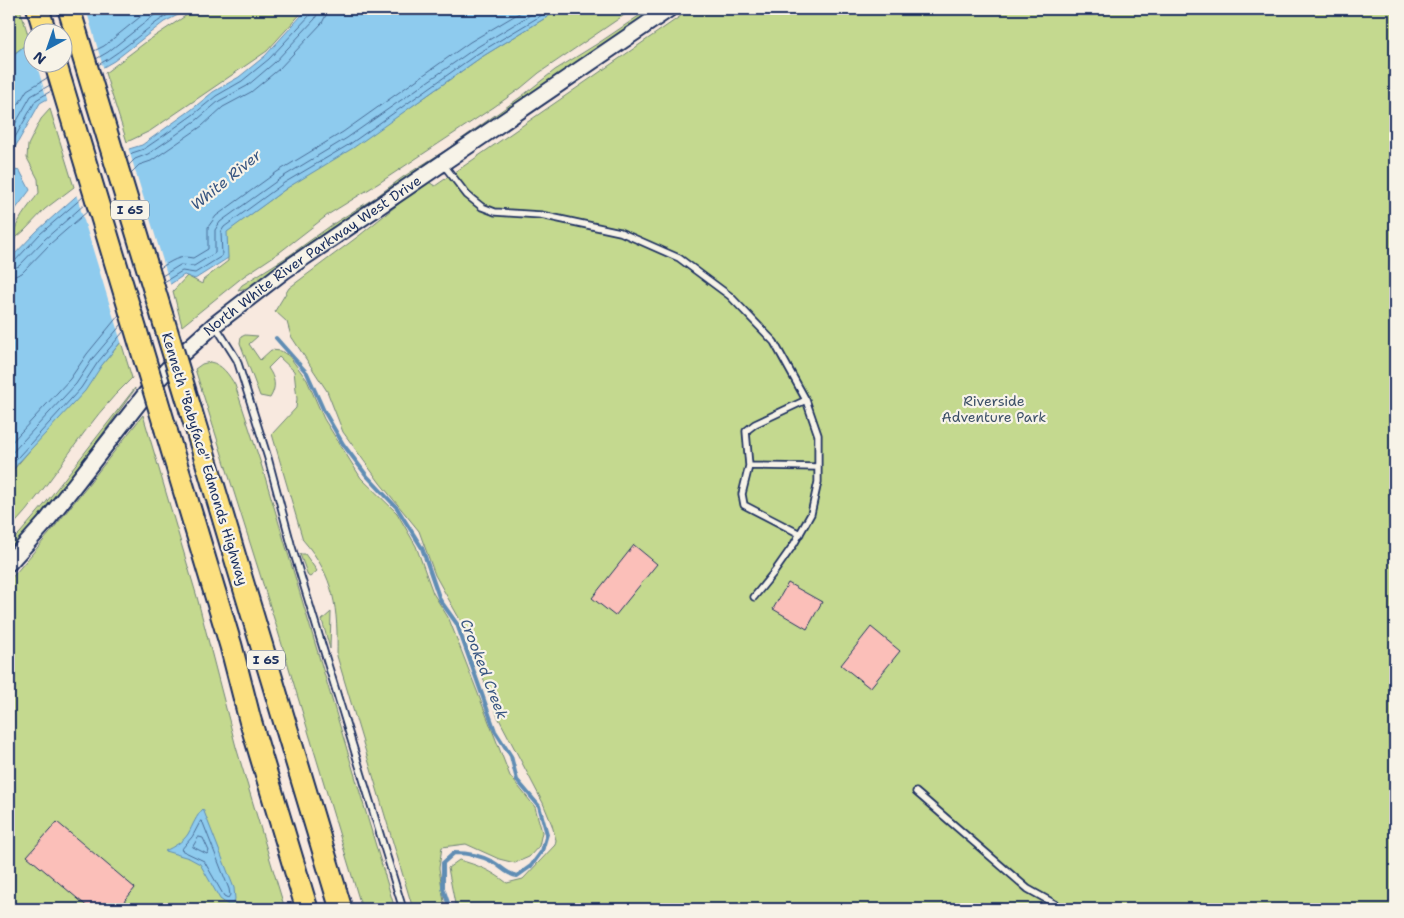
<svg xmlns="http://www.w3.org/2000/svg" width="1404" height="918" font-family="'Shantell Sans',sans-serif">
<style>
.green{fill:#c4d98f;stroke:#708476}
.water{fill:#8ecbee;stroke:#608db4}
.pier{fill:#f8e9df}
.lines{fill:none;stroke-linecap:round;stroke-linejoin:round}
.shore{stroke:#496d98;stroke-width:1}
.stream{stroke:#608db4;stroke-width:4}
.building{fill:#fbbfb9;stroke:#1b2f5e}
.service-casing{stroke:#1b2f5e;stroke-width:9}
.tertiary-casing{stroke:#1b2f5e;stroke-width:19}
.motorway-casing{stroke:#1b2f5e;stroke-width:25}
.service{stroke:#f7f3e8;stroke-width:5.5}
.tertiary{stroke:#f7f3e8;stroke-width:15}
.motorway{stroke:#fce080;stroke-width:21}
.motorway-bridge-casing{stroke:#1b2f5e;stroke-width:25;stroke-linecap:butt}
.motorway-bridge{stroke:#fce080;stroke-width:21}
.labels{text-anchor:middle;stroke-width:4.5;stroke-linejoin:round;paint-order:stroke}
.shield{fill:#f7f3e8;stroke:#5d6a87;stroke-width:1}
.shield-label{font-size:12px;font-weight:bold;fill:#1b2f5e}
.street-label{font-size:14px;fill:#1b2f5e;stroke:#f7f3e8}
.park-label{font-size:14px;fill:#3d5168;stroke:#f7f3e8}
.water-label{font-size:15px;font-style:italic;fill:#385682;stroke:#f7f3e8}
</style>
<rect width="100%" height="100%" fill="#f8e9df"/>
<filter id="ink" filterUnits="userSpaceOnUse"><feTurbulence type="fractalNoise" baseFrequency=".02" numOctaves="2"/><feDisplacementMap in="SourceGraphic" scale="10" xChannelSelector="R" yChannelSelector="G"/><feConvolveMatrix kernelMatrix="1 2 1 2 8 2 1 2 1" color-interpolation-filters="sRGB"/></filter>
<g filter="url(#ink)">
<!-- green -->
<path class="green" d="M9,9H20L30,41L9,58Z
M196,9H305L267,51L150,131L127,142L105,73L146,42Z
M560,9H633L539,73L521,88L494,107L379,183L329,214L280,252L244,276L182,326L173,291L187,276L202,284L203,280L228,261L226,232L287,188L415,104L480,58Z
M649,9H655L254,283L247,288L238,290L242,285L290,255L333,224L376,197L403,177L446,150L522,96L555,70L600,42Z
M691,9H1395V909H994L982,903L957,904L952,909H456L448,868L459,860C478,865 492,871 507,883L523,879L555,845L556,840L552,825L543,803L498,717L463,625L435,575L419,531L380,483L343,432L327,391L291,336L287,322L275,311L289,288L360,235L427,181L435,186Z
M50,109L74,187L45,209L24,231L12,241C14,223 28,207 39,193L38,179L27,158L28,145L41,119Z
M245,335L258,336L249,344L260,360L271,350L281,351L289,356L307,380L324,419L361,478L397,513L416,546L433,593L449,619L510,776L535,807L542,832L539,846L529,857L515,863L499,859L466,844L442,847L439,868L445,909H413L337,656C338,609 335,577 303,540L272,434L296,408L297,399L294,371L279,357L268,368C275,378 277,387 270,398L260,396L240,343L241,337Z
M121,342L132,378C84,422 54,483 9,530V475Z
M210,362C222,364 229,375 235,385L262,467L395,909H362L276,625L195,369L202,364Z
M135,388V389L57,497L9,551V544L20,533L44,505Z
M143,415L197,597L236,747L285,909H9V581L49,534Z
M300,554H305L317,571L310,577L308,576Z
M331,612L330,649L322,620Z"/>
<!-- water -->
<path class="water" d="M78,9H190L164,22L114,61L40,103L9,158V58L32,40V62H62V32Z
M310,9H560L480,58L353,148L287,188L227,232L228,258L195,279L184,275L166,287L102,365L85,391L19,462L9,475V260L37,231L129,149L142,145L191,110L213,92L239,77L265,56L302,15Z
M9,169L20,171L30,190L9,218Z
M203,809L234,888L235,899L233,904H227L220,899L200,864L189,858L165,851C173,847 183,842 188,834C193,825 196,816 203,809Z"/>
<!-- pier -->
<path class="pier" d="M74,9H86L104,70L48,102L36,63L62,62V32H41Z
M128,147L171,287L122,345L76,194Z"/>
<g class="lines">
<!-- shore -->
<path class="shore" d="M94,51L104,46L150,9
M96,59L108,52L157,13L164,9
M98,65C127,49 149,24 178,9
M9,120L27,90L47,78
M9,135L31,96L50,85
M9,148L36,100L51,91
M127,158L132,153L144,149L166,134L194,114L216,96L242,81L269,59L311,14L313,9
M129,165L135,159L148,154L170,139L198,119L219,101L247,86L274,63L315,19L319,9
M131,173L139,165L151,161L202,126L223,107L251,92L279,69L322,23L326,15V9
M9,263L14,262L40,234L83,197
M160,268C172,261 179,255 193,258L208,249V227L216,216L277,172L343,132L470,42L526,9
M9,270L19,266L45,239L85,204
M162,276L180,265L194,266L215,253V230L220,222L281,178L347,138L474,49L540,9
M9,277L15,276L22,273L50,244L88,211
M164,282L182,271L195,273L222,256L221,232L224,227L284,183L350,144L477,54L552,9
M9,445L70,379L87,354L119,315
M9,456L76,384L93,358L122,324
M9,467L81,388L98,362L124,331
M201,821L203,823L229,889L230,895L228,898L224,896L204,861L181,850L192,837Z
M199,837L203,838L209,851L207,854L193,847Z"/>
<!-- stream -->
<path class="stream" d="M276,338L307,373L324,411L343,444L367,476L397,508L422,548L440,600L457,624L495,731L511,756L517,780L539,806L547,834L542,851L531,866L517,876C506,874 502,867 493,862C482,856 467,853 454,853L443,863V888L450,909"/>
</g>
<!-- building -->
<path class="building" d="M634,545L657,564L615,616L592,598Z
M788,583L822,602L807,629L773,609Z
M871,627L900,651L870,688L841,665Z
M57,822L135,888L118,909H90L27,856Z"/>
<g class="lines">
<defs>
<path id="service" d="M443,164L467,195L482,207L495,212L541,215L620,232L679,258L730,296L774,342L806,400L818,435V482L811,514L794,544L775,571L754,597
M215,325L237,360L268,458L291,544L403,909
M749,466L818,467
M800,534L744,505L742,494L749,466L746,431L755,424L806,400
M916,792L1028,889L1064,909"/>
<g id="tertiary">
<path id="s1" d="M9,563L45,523L151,387L182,354L214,325L284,271L669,9"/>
</g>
<path id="motorway" d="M38,9L45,32
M191,411L341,909
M166,430L231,646L250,720L307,909"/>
</defs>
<!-- service casing -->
<use href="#service" class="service-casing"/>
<!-- tertiary casing -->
<use href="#tertiary" class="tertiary-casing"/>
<!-- motorway casing -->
<use href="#motorway" class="motorway-casing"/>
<!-- service -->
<use href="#service" class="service"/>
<!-- tertiary -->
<use href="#tertiary" class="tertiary"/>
<!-- motorway -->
<use href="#motorway" class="motorway"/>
<defs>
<path id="motorway-bridge" d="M69,9L191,411
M55,62L166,430"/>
</defs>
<!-- motorway-bridge casing -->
<use href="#motorway-bridge" class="motorway-bridge-casing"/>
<!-- motorway-bridge -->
<use href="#motorway-bridge" class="motorway-bridge"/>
</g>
</g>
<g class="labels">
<!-- shield labels -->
<g class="shield">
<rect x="111" y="200.5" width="38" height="19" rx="4"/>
<rect x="247" y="650.5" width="38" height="19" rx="4"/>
</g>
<g class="shield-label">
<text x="130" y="214">I 65</text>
<text x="266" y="664">I 65</text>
</g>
<!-- street labels -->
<g class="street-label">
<text dy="5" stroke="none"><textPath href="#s1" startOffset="435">North White River Parkway West Drive</textPath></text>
<text transform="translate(205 459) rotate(73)" y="5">Kenneth "Babyface" Edmonds Highway</text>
</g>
<!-- park labels -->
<g class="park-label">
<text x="994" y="406">Riverside<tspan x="994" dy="16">Adventure Park</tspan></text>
</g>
<!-- water labels -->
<g class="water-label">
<text transform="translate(226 180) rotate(-39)" y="5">White River</text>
<text transform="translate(484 669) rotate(69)" y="5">Crooked Creek</text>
</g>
</g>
<!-- margin -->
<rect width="1404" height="918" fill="none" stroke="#f7f3e8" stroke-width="30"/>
<rect x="15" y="15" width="1374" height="888" fill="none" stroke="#1b2f5e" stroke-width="2" filter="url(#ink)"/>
<!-- north arrow -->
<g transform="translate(48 48) rotate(220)"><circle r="24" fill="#f7f3e8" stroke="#9fa5b1"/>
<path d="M0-4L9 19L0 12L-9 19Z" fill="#1f6fb2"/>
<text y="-8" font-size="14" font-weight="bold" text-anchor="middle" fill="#1b2f5e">N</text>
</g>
</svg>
